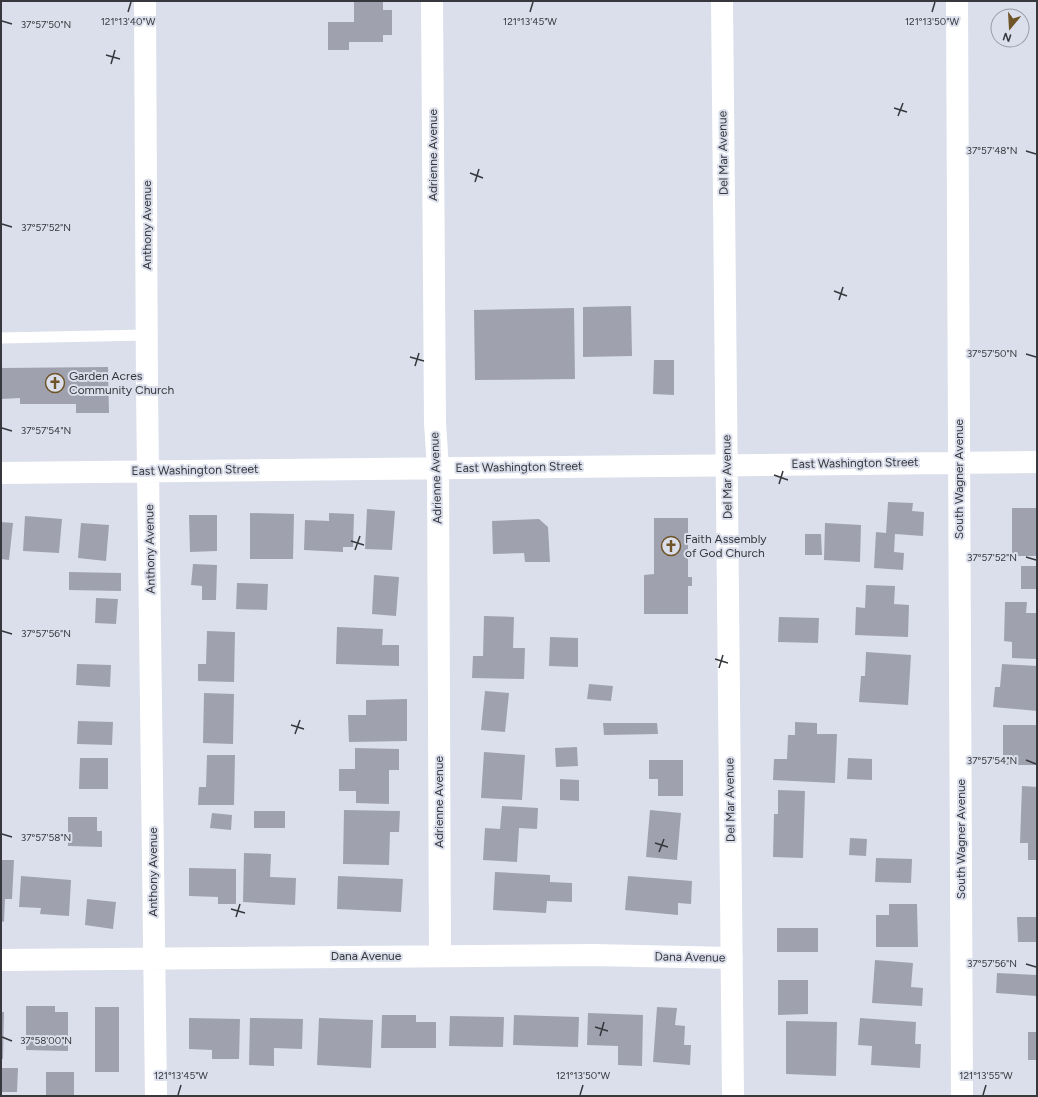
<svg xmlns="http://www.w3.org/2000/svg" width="1038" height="1097" font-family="Figtree,sans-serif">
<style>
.building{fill:#9fa2ae}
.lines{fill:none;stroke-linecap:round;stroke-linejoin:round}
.service{stroke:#fff;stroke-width:11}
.minor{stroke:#fff;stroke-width:22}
.ticks{fill:none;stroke:#36383d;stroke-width:1.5}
.labels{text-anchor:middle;stroke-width:4;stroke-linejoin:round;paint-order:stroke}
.street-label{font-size:12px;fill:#36383d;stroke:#dbdfeb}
.poi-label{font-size:12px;fill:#36383d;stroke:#dbdfeb;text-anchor:start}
.ticks-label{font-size:10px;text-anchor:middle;fill:#36383d;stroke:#dbdfeb;stroke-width:4;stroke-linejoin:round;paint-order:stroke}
</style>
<rect width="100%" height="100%" fill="#dbdfeb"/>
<!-- building -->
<path class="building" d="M354,1H383V10H392V35H383V42H349V50H328V22H354Z
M631,306L632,356L583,357V307Z
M574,308L575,379L475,380L474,310Z
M654,360H674V395L653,394Z
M108,367L109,413H76V404H20V398L1,399V368Z
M888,502L913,503L912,511L924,512L923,536L895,534L894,552L904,553L903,570L874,568L876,532L886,533Z
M1012,508H1037V556H1012Z
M367,509L395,511L392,550L365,549Z
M250,513L294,514L293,559H250Z
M329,513L354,514L353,547H343V552L304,550L305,520L329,521Z
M189,515H217V551L190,552Z
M25,516L62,519L59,553L23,551Z
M654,518H688V577H692V586H688V614H644V575L654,574Z
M539,519L548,527L550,562H525L524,553L493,554L492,521Z
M1,522L13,523L9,560L1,559Z
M81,523L109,525L106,561L78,558Z
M825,523L861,525L860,562L824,560Z
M805,534H821L822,555H805Z
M193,564L217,565L216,600H202V586L191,585Z
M1021,566H1037V589H1021Z
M69,572L121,573V591L69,590Z
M374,575L399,577L396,616L372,614Z
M237,583L268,584L267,610L236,609Z
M866,585L895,586L894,604L909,605L908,637L855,635L856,607L865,608Z
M96,598L118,599L116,624L95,623Z
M1005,602H1027L1026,613H1037V659L1012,658V642L1004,641Z
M484,616L514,617L513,648H525L524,679L472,678L473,656H483Z
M779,617L819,618L818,643L778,642Z
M337,627L383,629L382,645H399V666L336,664Z
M207,631L235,632L234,682L198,681V664H206Z
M550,637L578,638V667L549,666Z
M866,652L911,655L908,705L859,702L861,676H865Z
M77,664L111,665L110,687L76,685Z
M1002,664L1037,666V711L993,707L995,687H1000Z
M589,684L613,686L611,701L587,699Z
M485,691L509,693L505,732L481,730Z
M204,693L234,694L233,744L203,743Z
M407,699V741L349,742L348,715H366V700Z
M78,721L113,722L112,745L77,744Z
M795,722L817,723V734H837L835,783L773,780L774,759H787L788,735H795Z
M603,723H657L658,734L604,735Z
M1003,725H1037V765H1003Z
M577,747L578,766L556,767L555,748Z
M355,748L399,749V770H389V804L356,803V791H339V769H355Z
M484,752L525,755L522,800L481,798Z
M207,755H235L234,805H198L199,787H206Z
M80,758H108V789H79Z
M848,758L872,759V780L847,779Z
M649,760H683V796H658V779H649Z
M560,779L579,780V801L560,800Z
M1022,786L1037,787V860H1028V843H1020Z
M778,790L805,791L803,858L773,857L774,814H778Z
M502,806L538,808L537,829L519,828L517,862L483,860L485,828L500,829Z
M344,810L400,811L399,832H390L389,865L343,864Z
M650,810L681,813L677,860L646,857Z
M254,811H285V828H254Z
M212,813L232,815L231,830L210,828Z
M68,817H97V831H102V847L68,846Z
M850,838L867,839L866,856L849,855Z
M244,853L271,854L270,877L296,878L295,905L243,902Z
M876,858L912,859L911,883L875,882Z
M1,860H14L12,899H5L4,922L1,921Z
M189,868L236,869V904H218V897L189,896Z
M495,872L550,875V882L572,883V902L547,901L546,913L493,910Z
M21,876L71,880L69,916L40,914L41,908L19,907Z
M338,876L403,879L401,912L337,909Z
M628,876L692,881L691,904L678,903V915L625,910Z
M87,899L116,902L113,929L85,925Z
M889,904H917L918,947H876V915H889Z
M1017,917H1037V942H1018Z
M777,928H818V952H777Z
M875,960L913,963L911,987L923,988L922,1006L872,1003Z
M997,973L1037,975V996L996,993Z
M778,980H808V1014L778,1015Z
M26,1006H55V1012H68V1051L26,1050Z
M95,1007H119V1072H95Z
M657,1007L677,1008L675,1025L685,1026L684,1045H691L690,1065L653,1062Z
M1,1012H4L3,1059H1Z
M588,1013L643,1015L642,1066L618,1065V1046L587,1045Z
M382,1015H416V1022H436V1048H381Z
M514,1015L579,1017L578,1047L513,1045Z
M450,1016L504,1017L503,1047L449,1046Z
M189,1018L240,1019L239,1059H212V1050L189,1049Z
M250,1018L303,1019L302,1049L274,1048V1066L249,1065Z
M319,1018L373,1020L371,1068L317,1065Z
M860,1018L916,1022L915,1044H921L920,1068L871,1065L872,1046L858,1045Z
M786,1021L837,1022L836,1076L786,1074Z
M1028,1032H1037V1060H1028Z
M1,1068H18L17,1092H1Z
M46,1072H74V1096H46Z"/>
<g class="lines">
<!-- service -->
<path class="service" d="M1,338L147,335"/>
<!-- minor -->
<path class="minor" d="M145,1L147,391L156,1096
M432,1L435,423L438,468L440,956
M722,1L733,1096
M957,1L962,1096
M1,473L1037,462
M1,960L593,955L732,958"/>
</g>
<!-- ticks -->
<path class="ticks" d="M128,12L131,2M530,12L533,2M932,12L935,2M2,21L12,24M106,55L120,59M111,64L115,50M894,108L907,112M898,116L903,103M1026,151L1036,154M470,173L483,178M475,182L479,169M2,224L12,227M834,291L847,296M839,300L843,287M1026,354L1036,357M410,357L424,361M415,366L419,353M2,428L12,431M774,475L788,480M779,484L783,471M351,541L364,545M355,550L360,536M1026,557L1036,560M2,631L12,634M715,659L728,663M719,668L723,655M291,725L304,729M295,734L300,720M1026,760L1036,764M2,834L12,837M655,843L668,847M659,852L664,839M231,909L245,913M236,917L240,904M1026,964L1036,967M595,1027L608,1031M600,1036L604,1022M2,1037L12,1041M178,1095L181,1085M580,1095L583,1085M983,1095L986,1085"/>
<!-- icons -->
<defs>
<symbol id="church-ring" viewBox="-11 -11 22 22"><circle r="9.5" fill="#dbdfeb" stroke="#6e5426" stroke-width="1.5"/><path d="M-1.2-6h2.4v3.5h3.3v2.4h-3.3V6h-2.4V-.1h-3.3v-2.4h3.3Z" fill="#6e5426"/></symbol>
</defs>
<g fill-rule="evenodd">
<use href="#church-ring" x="44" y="372" width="22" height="22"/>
<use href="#church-ring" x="660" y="535" width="22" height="22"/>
</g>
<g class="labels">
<!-- street labels -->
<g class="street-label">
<text transform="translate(723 153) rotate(-91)" y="4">Del Mar Avenue</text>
<text transform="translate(433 155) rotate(-90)" y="4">Adrienne Avenue</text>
<text transform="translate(147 225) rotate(-90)" y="4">Anthony Avenue</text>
<text transform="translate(855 463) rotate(-1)" y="4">East Washington Street</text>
<text transform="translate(519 467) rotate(-1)" y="4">East Washington Street</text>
<text transform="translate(195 470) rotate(-1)" y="4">East Washington Street</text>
<text transform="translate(727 477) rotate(-91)" y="4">Del Mar Avenue</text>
<text transform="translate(436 478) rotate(-92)" y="4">Adrienne Avenue</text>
<text transform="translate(959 479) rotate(-90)" y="4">South Wagner Avenue</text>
<text transform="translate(150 549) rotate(-91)" y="4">Anthony Avenue</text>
<text transform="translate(730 800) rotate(-91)" y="4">Del Mar Avenue</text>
<text transform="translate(439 802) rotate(-90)" y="4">Adrienne Avenue</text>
<text transform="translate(961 839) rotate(-90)" y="4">South Wagner Avenue</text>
<text transform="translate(153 872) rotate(-90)" y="4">Anthony Avenue</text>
<text x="366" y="960">Dana Avenue</text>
<text transform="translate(690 957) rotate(1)" y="4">Dana Avenue</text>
</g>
<!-- poi labels -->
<g class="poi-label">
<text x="69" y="380">Garden Acres<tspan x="69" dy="14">Community Church</tspan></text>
<text x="685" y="543">Faith Assembly<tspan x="685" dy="14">of God Church</tspan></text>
</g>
</g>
<g class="ticks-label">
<text x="128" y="25">121°13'40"W</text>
<text x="530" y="25">121°13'45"W</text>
<text x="932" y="25">121°13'50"W</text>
<text x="46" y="28">37°57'50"N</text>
<text x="992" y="154">37°57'48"N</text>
<text x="46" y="231">37°57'52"N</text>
<text x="992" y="357">37°57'50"N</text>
<text x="46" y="434">37°57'54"N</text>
<text x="992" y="561">37°57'52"N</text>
<text x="46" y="637">37°57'56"N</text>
<text x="992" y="764">37°57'54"N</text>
<text x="46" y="841">37°57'58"N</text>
<text x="992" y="967">37°57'56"N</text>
<text x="46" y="1044">37°58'00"N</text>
<text x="181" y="1079">121°13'45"W</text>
<text x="583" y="1079">121°13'50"W</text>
<text x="986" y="1079">121°13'55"W</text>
</g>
<!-- border -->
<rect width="1038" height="1097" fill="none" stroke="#36383d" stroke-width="4"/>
<!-- north arrow -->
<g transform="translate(1010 28) rotate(198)"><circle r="19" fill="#dbdfeb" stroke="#999ca5"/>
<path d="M0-3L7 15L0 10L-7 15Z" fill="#6e5426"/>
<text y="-6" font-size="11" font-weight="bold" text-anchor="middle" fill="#36383d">N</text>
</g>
</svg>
